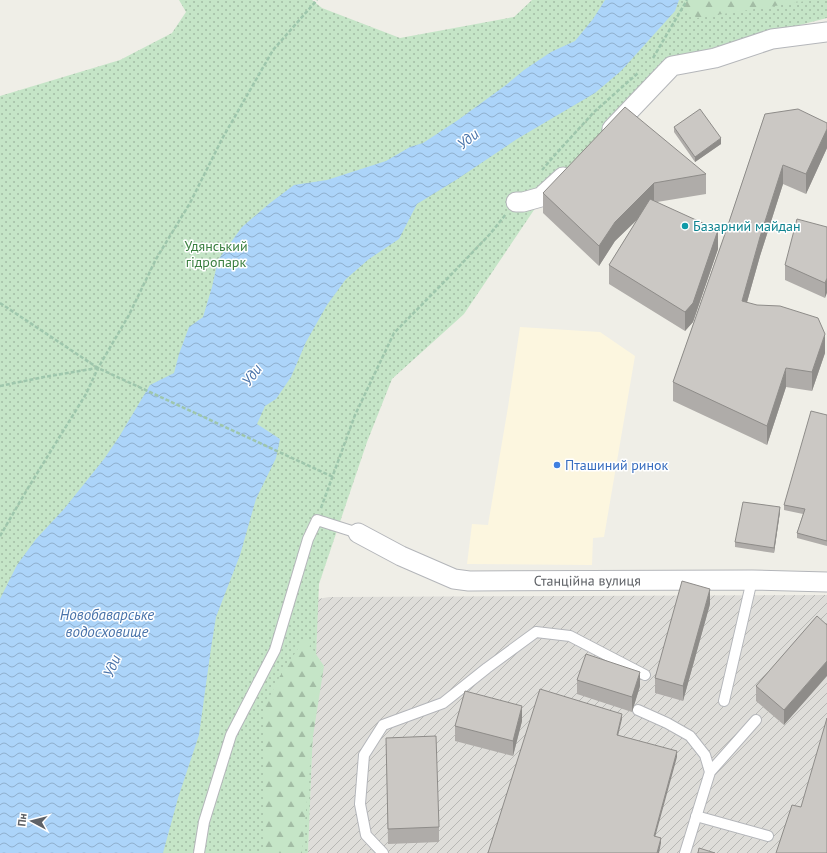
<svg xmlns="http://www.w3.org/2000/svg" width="827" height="853" font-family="'PT Sans',sans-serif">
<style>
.commercial{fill:#fcf6df}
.industrial{fill:url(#industrial-furrows)}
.grass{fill:url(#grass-dots)}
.forest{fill:url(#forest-firs)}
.water{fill:url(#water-waves)}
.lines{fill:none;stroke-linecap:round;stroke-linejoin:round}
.lane-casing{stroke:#b4b6ba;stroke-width:12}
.street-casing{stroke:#b4b6ba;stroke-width:21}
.path{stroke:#9ec6ac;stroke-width:2.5;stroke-dasharray:4 2;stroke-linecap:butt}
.lane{stroke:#fff;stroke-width:10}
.street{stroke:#fff;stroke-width:19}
.wall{fill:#afaca9}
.shaded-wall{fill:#8e8c89}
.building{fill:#cbc8c4;stroke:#8e8c89}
.culture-dot{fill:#0f9aa8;stroke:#fff;stroke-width:1.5}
.shop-dot{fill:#3f7fe0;stroke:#fff;stroke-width:1.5}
.labels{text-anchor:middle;stroke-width:3;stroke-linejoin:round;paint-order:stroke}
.culture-label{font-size:14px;fill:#0d838f;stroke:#fff;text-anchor:start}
.park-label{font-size:14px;fill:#3b8041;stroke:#fff}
.shop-label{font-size:14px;fill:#366cbe;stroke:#fff;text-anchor:start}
.street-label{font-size:14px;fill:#5e6166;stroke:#fff}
.water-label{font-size:15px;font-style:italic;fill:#4a74ab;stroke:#fff}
</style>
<defs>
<pattern id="industrial-furrows" width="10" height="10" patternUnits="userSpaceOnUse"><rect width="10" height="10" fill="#deddd9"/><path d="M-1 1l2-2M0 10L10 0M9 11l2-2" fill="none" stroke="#b7b7b4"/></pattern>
<pattern id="grass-dots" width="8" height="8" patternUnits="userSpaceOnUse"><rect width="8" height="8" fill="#c5e5c7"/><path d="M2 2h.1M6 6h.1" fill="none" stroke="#a3bda5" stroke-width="1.8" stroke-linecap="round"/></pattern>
<pattern id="forest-firs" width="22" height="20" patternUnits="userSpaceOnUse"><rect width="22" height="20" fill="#c5e5c7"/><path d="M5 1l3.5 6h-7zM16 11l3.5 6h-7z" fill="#a3bda5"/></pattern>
<pattern id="water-waves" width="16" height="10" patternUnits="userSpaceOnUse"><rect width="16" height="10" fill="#acd4f9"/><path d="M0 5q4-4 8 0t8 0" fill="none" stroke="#8fafcd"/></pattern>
</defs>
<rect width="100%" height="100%" fill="#efeee7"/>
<!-- commercial -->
<path class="commercial" d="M520,327L600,332L635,356L604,537L593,538L592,565L467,564L472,524L488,525L508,407Z"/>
<!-- industrial -->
<path class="industrial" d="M827,595V853H308L318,599L329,597Z"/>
<!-- grass -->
<path class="grass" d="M179,0H312L322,8L400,38L514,17L532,0H827V18L745,39L666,61L538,204L464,314L392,379L367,442L319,584L308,853H0V96L120,60L172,33L186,12Z"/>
<!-- forest -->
<path class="forest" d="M686,0H810L800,2L697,18L683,7Z
M305,638L324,666L313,736L302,853H263L265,798L264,708L280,676Z"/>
<!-- water -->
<path class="water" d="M605,0H679L675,11L621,71L595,93L517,139L456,180L417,204L399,239L369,259L346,279L327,305L306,342L291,377L276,399L265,406L257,424L280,439L276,458L256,499L240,555L216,617L211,648L199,735L178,798L163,853H0V599L17,565L36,539L64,509L104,459L119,437L150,385L174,373L179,354L189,327L203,317L212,287L218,260L242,227L270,203L294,185L327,180L358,170L386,161L410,147L423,143L458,120L506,85L524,70L551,52L575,41L593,19Z"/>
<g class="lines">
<defs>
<path id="lane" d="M724,701L752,580
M638,710L667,723L690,736L705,755L710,772L685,853
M710,772L756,720
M696,816L768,836
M199,853L204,822L231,735L275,650L308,539L317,520L358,533
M383,853L366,835L360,804L364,755L383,725L443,703L487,668L536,632L570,636L645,675"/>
<g id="street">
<path d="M612,129L672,66L715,58L772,39L827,32"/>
<path d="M516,202H523L541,197L563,177"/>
<path id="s1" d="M358,533L401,556L454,579L469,581L752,580L827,582"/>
</g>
</defs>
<!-- lane casing -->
<use href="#lane" class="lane-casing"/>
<!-- street casing -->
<use href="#street" class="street-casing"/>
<!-- path -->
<path class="path" d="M653,58L687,0
M542,170L554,156L594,112L638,73
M0,303L98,368L333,477
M0,386L44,377L97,368
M321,508L355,415L394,333L447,279L490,234L506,214
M0,536L28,488L86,394L98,368L129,315L156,259L190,203L222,139L273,50L317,0"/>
<!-- lane -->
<use href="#lane" class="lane"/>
<!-- street -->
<use href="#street" class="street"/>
</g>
<!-- wall -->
<path class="wall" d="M765,114L827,123V148L806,194L783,184L760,256L747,302L825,353L812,391L786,387L767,445L673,401V382L726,231Z
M674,127L721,144L695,162L674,132Z
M706,174V194L657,202L718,249L693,322L685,331L609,284V265L637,220L615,241L599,266L543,213V193Z
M827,227L825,298L785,280V265Z
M827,415V546L797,538V533L803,514L784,510V505Z
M780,512L774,553L735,547V542Z
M710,604L683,701L655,693V678Z
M817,616L784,725L756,701V686Z
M577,680L640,686L632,712L577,694Z
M522,721L513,756L455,741V726Z
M386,738L439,827V842L388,844Z"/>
<!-- shaded-wall -->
<path class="shaded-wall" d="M827,129V148L806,194V174Z
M721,138V144L695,162V157Z
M783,165V184L760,256L742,320V301L760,237Z
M654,183V203L615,241L599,266V246L615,222Z
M718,230V249L693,322L685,331V312Z
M827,278V293L825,298V283Z
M825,334V353L812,391V372Z
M786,368V387L767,445V426Z
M780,507V512L774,553V548Z
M710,589V604L683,701V686Z
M827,661V676L784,725V710Z
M640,672V686L632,712V697Z
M522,706V721L513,756V741Z
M622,714V719L617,740V735Z
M677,751V757L654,841V836Z
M661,838V843L659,853H657Z"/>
<!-- building -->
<path class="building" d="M625,107L706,174L654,183L615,222L599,246L543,193Z
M700,109L721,138L695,157L674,127Z
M798,109L827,123V129L806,174L783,165L760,237L742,301L757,305L780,306L818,318L825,334L812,372L786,368L767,426L673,382L726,231L765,114Z
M650,199L718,230L693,303L685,312L609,265Z
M797,219L827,227V278L825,283L785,265Z
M811,411L827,415V541L797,533L805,509L784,505Z
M743,502L780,507L774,548L735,542Z
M682,581L710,589L683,686L655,678Z
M817,616L827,625V661L784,710L756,686Z
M586,654L640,672L632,697L577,680Z
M540,689L622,714L617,735L677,751L654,836L661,838L657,853H488Z
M465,691L522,706L513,741L455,726Z
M827,718V853H776L792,805L801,807Z
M436,736L439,827L388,829L386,738Z
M699,848L715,853H698Z"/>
<!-- markers -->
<circle class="culture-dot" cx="685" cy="226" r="4"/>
<circle class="shop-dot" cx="557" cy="465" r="4"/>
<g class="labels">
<!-- culture labels -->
<g class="culture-label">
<text x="693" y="231">Базарний майдан</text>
</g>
<!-- park labels -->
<g class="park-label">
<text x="216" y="251">Удянський<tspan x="216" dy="16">гідропарк</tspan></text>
</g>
<!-- shop labels -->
<g class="shop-label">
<text x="565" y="470">Пташиний ринок</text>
</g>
<!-- street labels -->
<g class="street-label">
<text dy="5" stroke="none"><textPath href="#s1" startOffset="240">Станційна вулиця</textPath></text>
</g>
<!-- water labels -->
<g class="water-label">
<text transform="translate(468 139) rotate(-39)" y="5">Уди</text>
<text transform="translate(252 375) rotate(-53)" y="5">Уди</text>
<text x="107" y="620">Новобаварське<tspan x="107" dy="17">водосховище</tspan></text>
<text transform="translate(112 666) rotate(-67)" y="5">Уди</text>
</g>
</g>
<!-- north arrow -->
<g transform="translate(32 821) rotate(277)" stroke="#ffffff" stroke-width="3" paint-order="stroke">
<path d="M0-3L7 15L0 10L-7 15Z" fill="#5e6166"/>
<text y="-6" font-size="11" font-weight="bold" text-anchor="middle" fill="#5e6166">Пн</text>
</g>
</svg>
